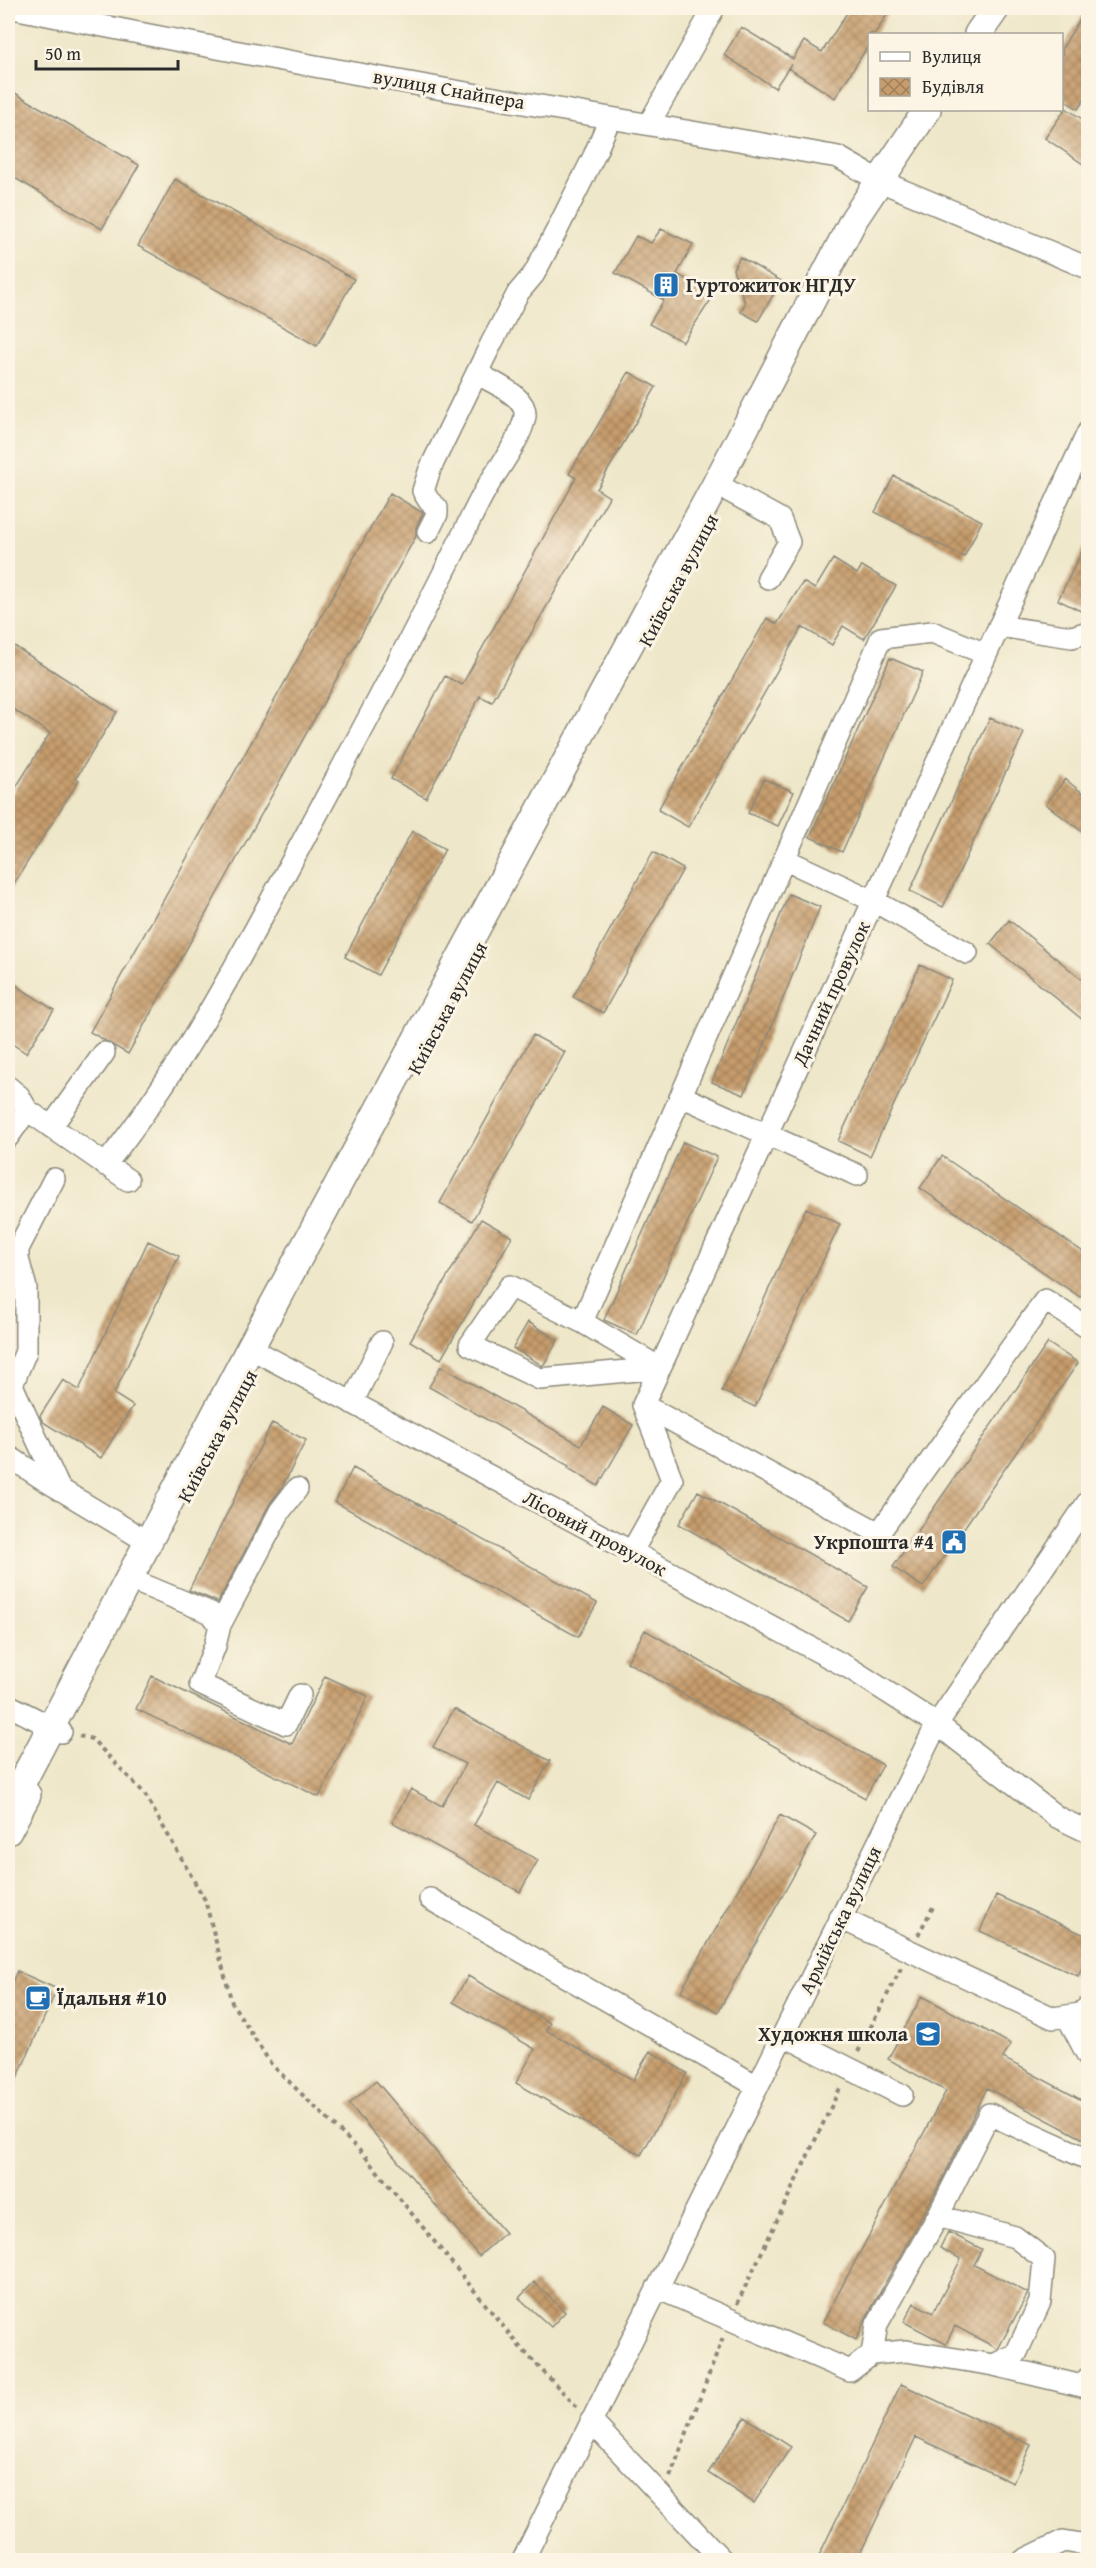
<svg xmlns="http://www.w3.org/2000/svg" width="1096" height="2568" font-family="'Gentium Book Plus',serif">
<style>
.building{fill:url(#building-cross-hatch)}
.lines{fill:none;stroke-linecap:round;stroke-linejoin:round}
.minor-casing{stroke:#8c897a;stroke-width:24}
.major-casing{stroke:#8c897a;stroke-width:30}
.path{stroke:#8c897a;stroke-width:4;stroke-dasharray:4.5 4.5;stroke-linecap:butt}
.minor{stroke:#fff;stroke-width:21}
.major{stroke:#fff;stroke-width:27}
.labels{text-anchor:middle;stroke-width:6;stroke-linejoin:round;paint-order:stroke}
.street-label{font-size:20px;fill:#2b2b2b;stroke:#fcf5e5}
.poi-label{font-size:20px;font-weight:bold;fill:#2b2b2b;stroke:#fcf5e5;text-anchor:start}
</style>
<defs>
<pattern id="building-cross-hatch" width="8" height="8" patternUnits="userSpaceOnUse" patternTransform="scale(1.5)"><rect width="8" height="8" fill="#c69c6c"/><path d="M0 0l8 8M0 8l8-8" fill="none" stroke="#a17f59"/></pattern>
</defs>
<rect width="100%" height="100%" fill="#fcf5e5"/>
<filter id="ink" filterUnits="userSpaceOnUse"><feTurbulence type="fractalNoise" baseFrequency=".0167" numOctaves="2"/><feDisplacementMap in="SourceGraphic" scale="12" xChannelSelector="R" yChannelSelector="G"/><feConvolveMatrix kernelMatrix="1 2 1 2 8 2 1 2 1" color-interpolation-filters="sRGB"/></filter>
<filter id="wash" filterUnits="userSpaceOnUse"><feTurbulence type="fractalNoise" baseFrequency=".008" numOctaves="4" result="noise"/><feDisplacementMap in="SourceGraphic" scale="24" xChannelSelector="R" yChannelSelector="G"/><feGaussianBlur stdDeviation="1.35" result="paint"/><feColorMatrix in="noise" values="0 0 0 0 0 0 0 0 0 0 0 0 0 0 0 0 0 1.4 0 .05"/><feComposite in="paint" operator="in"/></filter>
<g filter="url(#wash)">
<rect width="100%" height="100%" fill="#eee7c9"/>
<g id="blocks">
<!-- building -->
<path class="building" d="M850,8H891L875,34H870V43L835,98L788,68L791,64L775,88L724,55L741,27L793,59L804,41L822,52Z
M1087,8L1089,93L1078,109L1062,98V48Z
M8,89L139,165L102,229L8,174Z
M1066,108L1089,124V168L1045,138Z
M175,179L354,279L317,346L138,246Z
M661,229L693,244L677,274L714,295L683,342L649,324L664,300L615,273L636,236L651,243Z
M740,257L781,281L758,321L741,312L745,303L733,269Z
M629,372L656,387L597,489L609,497L492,702L480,696L426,798L391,779L445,676L462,685L576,478L569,474Z
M894,476L982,521L964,557L875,512Z
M390,493L423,513L416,527V536L128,1054L90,1032Z
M1089,537V615L1058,600Z
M833,559L857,574L862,566L896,586L864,639L843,626L832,645L802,627L688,827L658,810L767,618L777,624L803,582L815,589Z
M8,642L117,712L76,778L79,780L8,893V800L50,733L8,706Z
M890,658L923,672L842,852L810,837Z
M990,718L1024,733L943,907L910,891Z
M764,779L794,792L778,826L748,813Z
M1065,779L1089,798V837L1046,804Z
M412,831L445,849L378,975L345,957Z
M653,852L683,869L603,1013L573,997Z
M789,894L820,907L744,1095L712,1082Z
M1009,920L1089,985V1025L990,944Z
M920,965L952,980L870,1156L838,1141Z
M8,980L54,1010L26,1053L8,1041Z
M533,1035L565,1052L472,1221L440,1203Z
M683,1142L717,1157L637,1335L604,1320Z
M942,1156L1089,1256V1285L1080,1297L920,1188Z
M806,1208L840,1224L755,1407L722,1391Z
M481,1219L512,1237L441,1359L410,1341Z
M148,1241L179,1256L114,1394L133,1406L101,1458L43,1422L40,1416L63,1380L79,1390Z
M528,1322L558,1340L543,1366L513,1348Z
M1048,1343L1078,1363L923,1587L893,1567Z
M441,1366L581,1445L603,1407L633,1425L598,1486L568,1468L569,1466L429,1387Z
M272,1423L306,1440L282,1487L269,1505L218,1602L189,1590Z
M353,1468L597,1603L578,1637L335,1502Z
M698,1491L868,1587L848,1621L679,1524Z
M645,1630L883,1765L865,1798L627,1662Z
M152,1676L292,1744L325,1676L368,1696L319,1797L136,1709Z
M454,1709L550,1761L528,1800L498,1783L474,1825L538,1860L520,1892L392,1822L411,1789L442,1806L453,1787L465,1764L433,1747Z
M780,1815L816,1835L718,2012L681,1991Z
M996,1895L1089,1937V1954L1078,1976L980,1931Z
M17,1971L57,1989L8,2099V1991Z
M468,1976L550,2023L546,2030L633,2080L650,2051L687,2073L641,2155L516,2083L535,2049L453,2002Z
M922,1996L1011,2044L1003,2058L1089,2104V2142L987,2088L944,2176L866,2318L856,2340L823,2322L946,2091L888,2059Z
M376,2081L505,2233L479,2256L349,2104Z
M948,2232L982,2249L974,2265L1028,2293L998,2349L955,2326L946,2344L904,2322L914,2303L933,2313L961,2259L940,2248Z
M534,2282L565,2312L551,2327L519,2298Z
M901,2384L1031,2445L1013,2483L916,2437L857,2560H817Z
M745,2417L791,2447L754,2503L708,2473Z"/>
</g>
</g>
<g filter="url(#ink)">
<use href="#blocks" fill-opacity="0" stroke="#8c897a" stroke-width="1.5"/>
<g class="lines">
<defs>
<path id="minor" d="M13,8C287,64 563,110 838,157L880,181L1088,268
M649,124L714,8
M716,484L780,519L789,542L768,578
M428,532L437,514V508L429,501L423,491L430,469L491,344L518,293L534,274L557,230L594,156L610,118
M999,626L1072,637L1088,632
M784,859L874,901L967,953
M8,1087L19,1096L27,1110
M681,1096L857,1175
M51,1127L104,1053
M8,1137L27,1110L128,1180
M105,1165C183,1068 242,955 300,846C357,740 414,634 467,526C473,514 479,501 486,489C497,470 522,438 525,416C527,397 497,385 484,377
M8,1253L18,1259L26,1288V1351L12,1385
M18,1259V1249L54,1179
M582,1322L510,1286L470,1345L540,1379L660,1368
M250,1348L851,1669L937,1724L1057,1817L1088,1832
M660,1368L582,1322L881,638L932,632L986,654
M8,1380L12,1385L60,1490
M352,1403L382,1342
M643,1405L879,1533L1045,1300L1088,1328
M8,1456L43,1479L148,1542
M631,1553L672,1480L643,1405L1088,432
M139,1583L211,1613L220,1625L215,1646L200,1684L286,1724L300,1695
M220,1625L280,1511L297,1489
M8,1705L61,1732
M430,1899L757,2086
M840,1918L1053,2018L1080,2014L1088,2007
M1067,2016L1088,2056
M783,2035L902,2095
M657,2288L850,2371L872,2354L906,2351L994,2365L1016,2354L1040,2302L1044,2259L1015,2237L938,2216
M872,2354L877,2324L938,2216L989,2114L1088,2159
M994,2365L1086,2387L1088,2378
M591,2421L722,2560
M523,2560L937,1724L1088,1502
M1024,2560L1063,2541L1088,2545"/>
<path id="major" d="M978,34L996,8
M8,1809L250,1348L716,484L854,219L927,110
M8,1831L27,1795"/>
</defs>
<!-- minor casing -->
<use href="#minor" class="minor-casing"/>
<!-- major casing -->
<use href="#major" class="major-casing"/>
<!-- path -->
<path class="path" d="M79,1736L92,1739L144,1793L205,1900L232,2003L271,2064L365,2156L520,2347L577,2407
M918,1935L933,1907
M858,2052L901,1968
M737,2304L841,2086
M670,2477L724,2335"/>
<!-- minor -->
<use href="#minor" class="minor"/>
<!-- major -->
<use href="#major" class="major"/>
</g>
</g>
<!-- icons -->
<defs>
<symbol id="building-square" viewBox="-11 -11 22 22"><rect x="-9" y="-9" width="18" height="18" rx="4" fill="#1f6fb2" stroke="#fcf5e5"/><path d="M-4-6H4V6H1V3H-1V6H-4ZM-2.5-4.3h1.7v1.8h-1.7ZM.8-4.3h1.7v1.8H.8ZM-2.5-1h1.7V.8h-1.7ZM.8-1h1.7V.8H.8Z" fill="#fff"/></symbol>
<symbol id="civic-square" viewBox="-11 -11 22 22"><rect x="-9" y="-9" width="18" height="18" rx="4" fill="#1f6fb2" stroke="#fcf5e5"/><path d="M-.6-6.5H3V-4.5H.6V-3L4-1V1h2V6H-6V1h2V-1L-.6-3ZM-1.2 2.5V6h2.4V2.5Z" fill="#fff"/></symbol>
<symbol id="cafe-square" viewBox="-11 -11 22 22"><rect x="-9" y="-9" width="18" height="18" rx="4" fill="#1f6fb2" stroke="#fcf5e5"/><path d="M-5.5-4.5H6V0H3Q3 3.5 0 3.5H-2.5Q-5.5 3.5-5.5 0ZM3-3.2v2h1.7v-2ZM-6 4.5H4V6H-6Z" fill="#fff"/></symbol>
<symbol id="school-square" viewBox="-11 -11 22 22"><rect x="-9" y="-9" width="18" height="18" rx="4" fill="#1f6fb2" stroke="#fcf5e5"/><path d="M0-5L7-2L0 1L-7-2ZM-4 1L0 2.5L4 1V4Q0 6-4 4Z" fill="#fff"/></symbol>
</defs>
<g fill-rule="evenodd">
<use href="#building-square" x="651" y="270" width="30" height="30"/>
<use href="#civic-square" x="939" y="1527" width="30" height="30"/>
<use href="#cafe-square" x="23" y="1983" width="30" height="30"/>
<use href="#school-square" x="913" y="2019" width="30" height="30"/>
</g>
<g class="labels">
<!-- street labels -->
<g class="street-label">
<text transform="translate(449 89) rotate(10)" y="7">вулиця Снайпера</text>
<text transform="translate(678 580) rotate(-62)" y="7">Київська вулиця</text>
<text transform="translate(831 993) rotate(-65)" y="7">Дачний провулок</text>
<text transform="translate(447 1008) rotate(-62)" y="7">Київська вулиця</text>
<text transform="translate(217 1436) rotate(-62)" y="7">Київська вулиця</text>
<text transform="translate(595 1533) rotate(28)" y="7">Лісовий провулок</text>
<text transform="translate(840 1920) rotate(-64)" y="7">Армійська вулиця</text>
</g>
<!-- poi labels -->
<g class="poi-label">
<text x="686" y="292">Гуртожиток НГДУ</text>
<text x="934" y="1549" text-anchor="end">Укрпошта #4</text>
<text x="57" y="2005">Їдальня #10</text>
<text x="908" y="2041" text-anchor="end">Художня школа</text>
</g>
</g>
<!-- margin -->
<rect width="1096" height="2568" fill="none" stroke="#fcf5e5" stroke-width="30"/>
<!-- legend -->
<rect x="868" y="33" width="195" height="78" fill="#fcf5e5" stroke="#a8a49b" stroke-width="1.5"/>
<rect x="880" y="52" width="30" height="9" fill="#ffffff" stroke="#a8a49b" stroke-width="1.5"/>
<text x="922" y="63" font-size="18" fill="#2b2b2b">Вулиця</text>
<rect x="880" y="78" width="30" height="18" fill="url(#building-cross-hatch)" stroke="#a8a49b" stroke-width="1.5"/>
<text x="922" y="93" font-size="18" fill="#2b2b2b">Будівля</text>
<!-- scale -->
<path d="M36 60v9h142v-9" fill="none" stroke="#2b2b2b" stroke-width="3"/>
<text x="45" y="60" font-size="18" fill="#2b2b2b" stroke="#fcf5e5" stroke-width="4.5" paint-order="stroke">50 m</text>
</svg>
